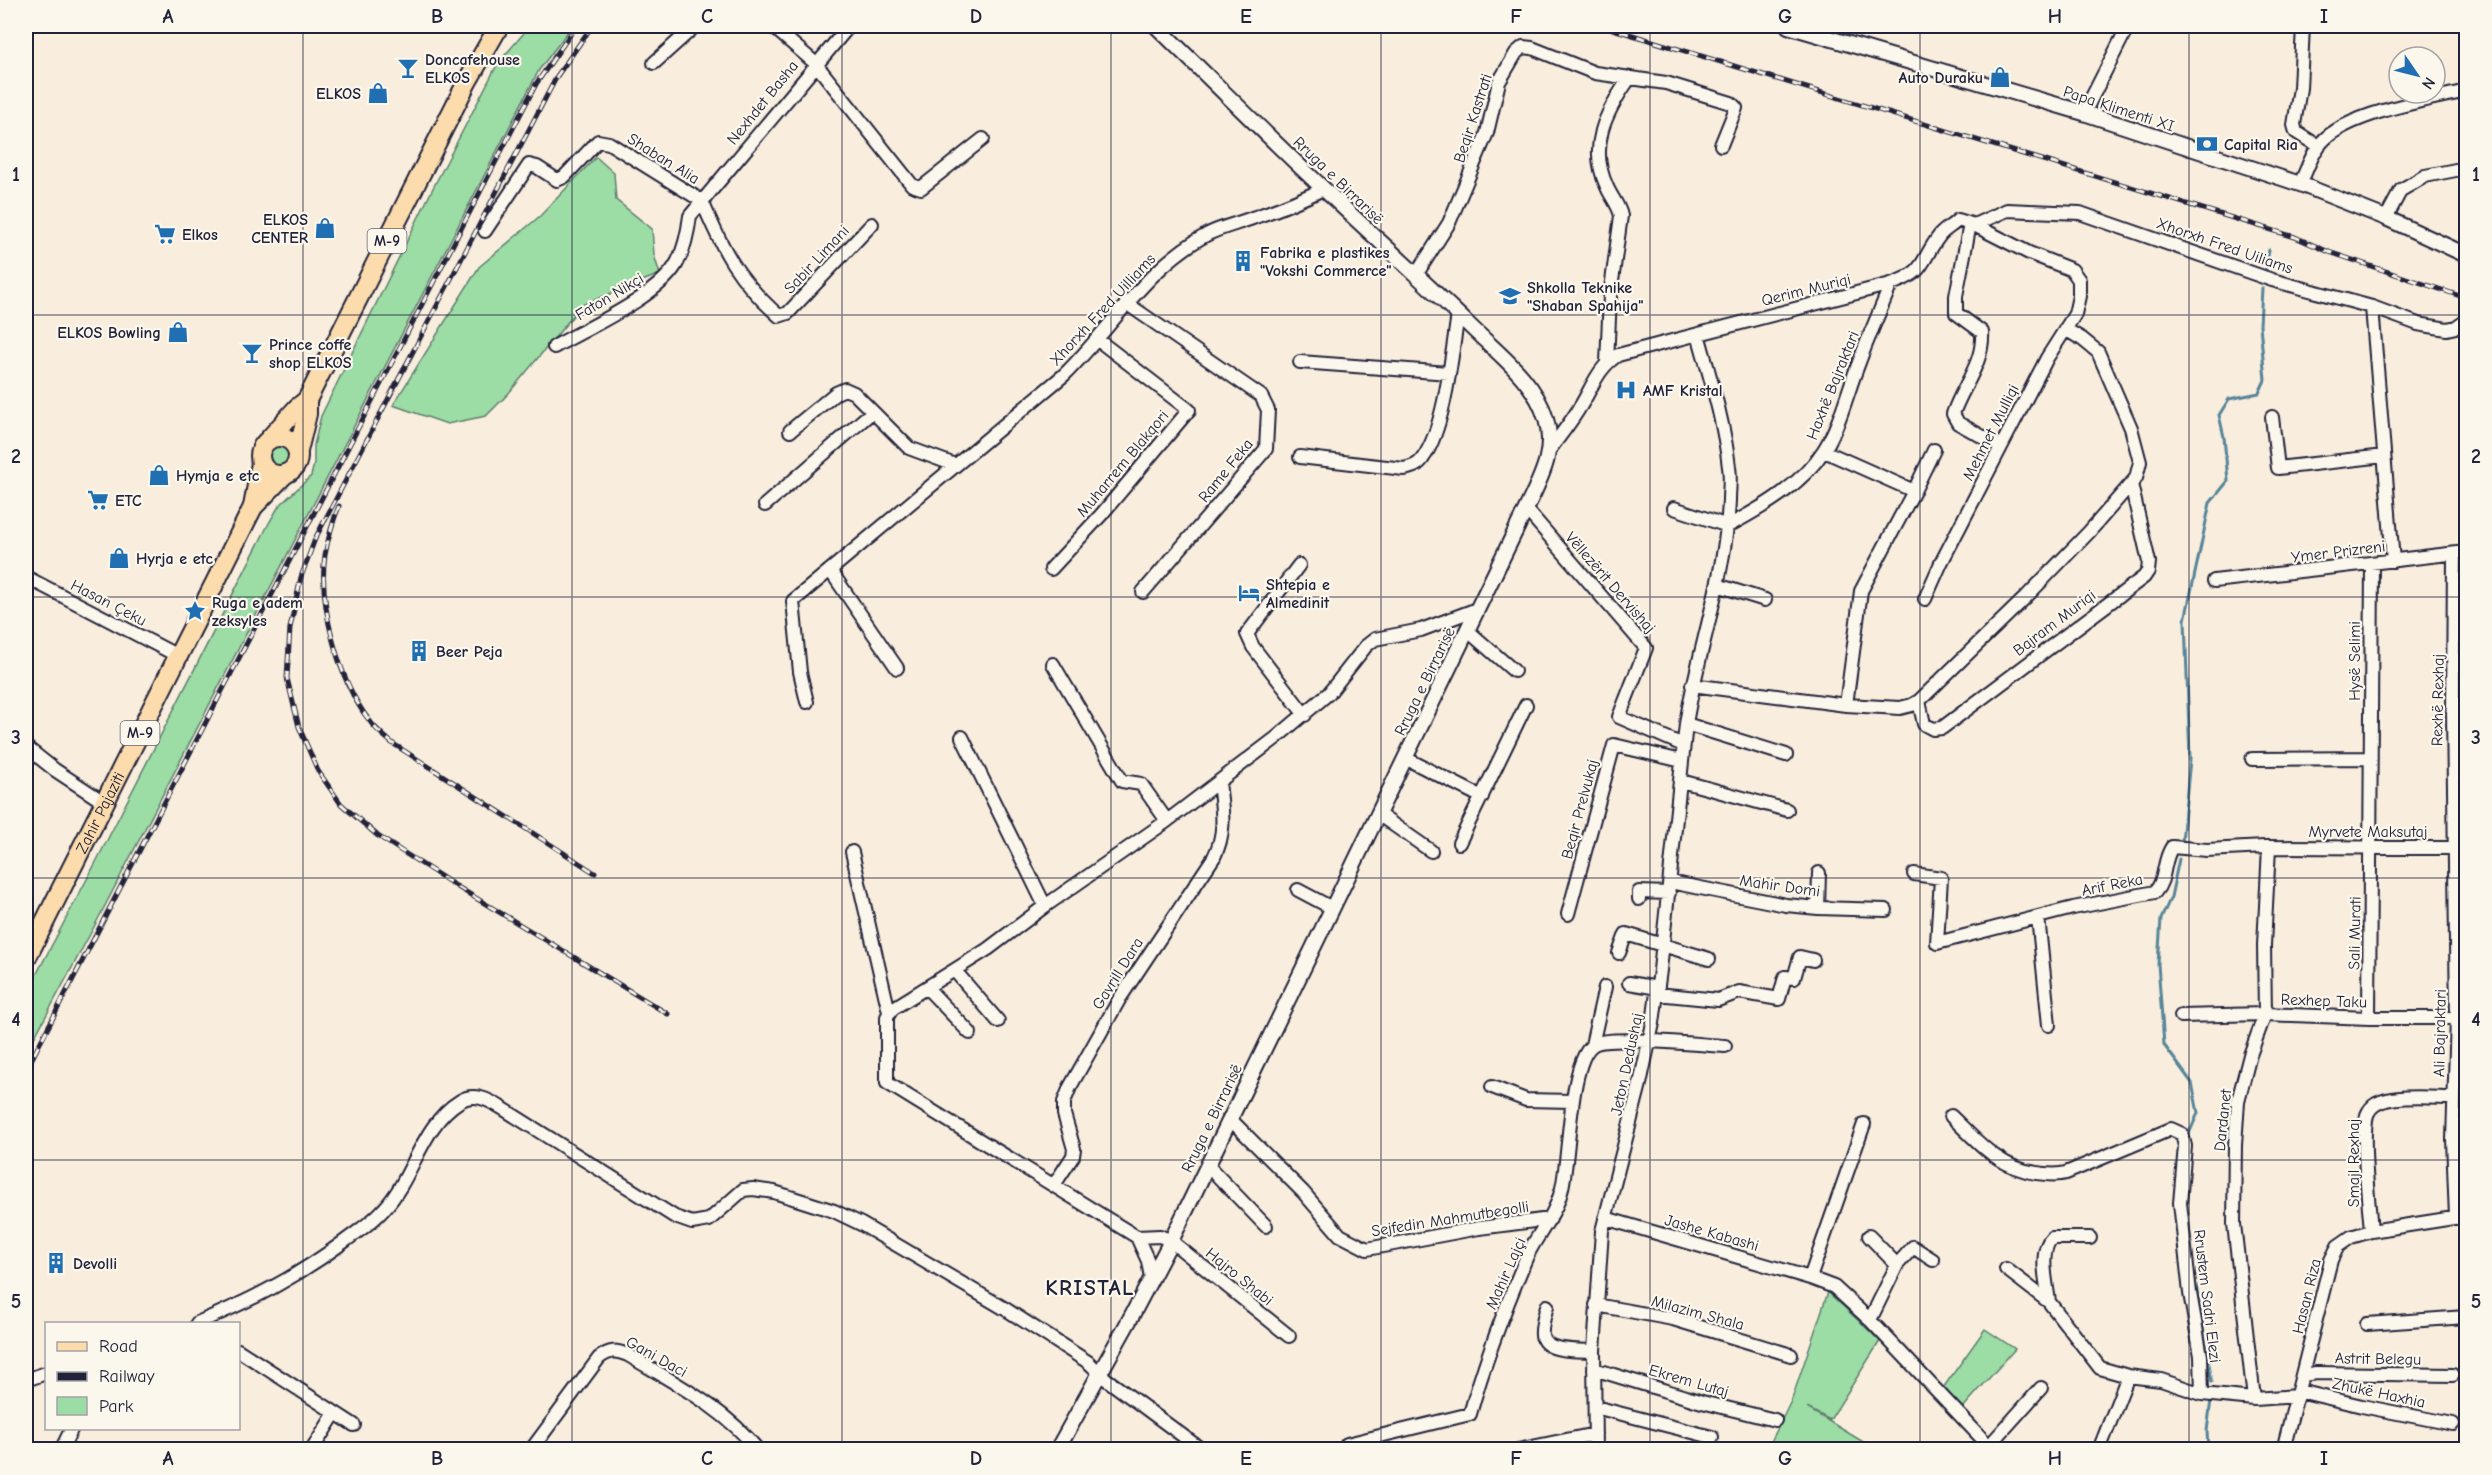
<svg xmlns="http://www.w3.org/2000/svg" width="2492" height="1475" font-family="'Comic Neue',sans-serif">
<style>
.green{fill:#9cdca5;stroke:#5f7f70;stroke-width:1.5}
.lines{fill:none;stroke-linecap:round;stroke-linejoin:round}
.stream{stroke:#57849a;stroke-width:3}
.minor-casing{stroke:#22223b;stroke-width:16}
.tertiary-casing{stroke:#22223b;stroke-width:18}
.primary-casing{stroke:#22223b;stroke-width:22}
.minor{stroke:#fbf7ec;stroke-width:12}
.tertiary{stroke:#fbf7ec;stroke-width:14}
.primary{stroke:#fcdcac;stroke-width:18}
.rail-casing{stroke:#22223b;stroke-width:5}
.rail{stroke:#fbf7ec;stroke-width:3;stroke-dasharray:9;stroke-linecap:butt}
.grid{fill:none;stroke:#22223b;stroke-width:1.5;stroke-opacity:0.55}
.labels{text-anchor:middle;stroke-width:4.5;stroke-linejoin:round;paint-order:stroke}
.shield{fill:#fbf7ec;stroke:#636270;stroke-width:1.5}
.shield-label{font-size:15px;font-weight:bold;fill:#22223b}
.poi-label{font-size:16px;font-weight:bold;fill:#22223b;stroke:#fbf7ec;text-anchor:start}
.street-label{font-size:16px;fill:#22223b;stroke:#fbf7ec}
.district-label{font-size:22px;font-weight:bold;letter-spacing:1.5px;fill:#22223b;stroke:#fbf7ec}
.neatline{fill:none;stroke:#22223b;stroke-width:2}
.grid-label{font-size:20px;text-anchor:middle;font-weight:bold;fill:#22223b}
</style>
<rect width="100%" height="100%" fill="#f9eedd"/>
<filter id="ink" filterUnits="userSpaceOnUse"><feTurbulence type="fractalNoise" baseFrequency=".0167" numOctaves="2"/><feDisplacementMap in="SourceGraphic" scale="12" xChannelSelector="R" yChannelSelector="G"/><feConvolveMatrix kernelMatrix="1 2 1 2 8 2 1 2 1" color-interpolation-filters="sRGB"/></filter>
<g filter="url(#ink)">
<!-- green -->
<path class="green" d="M530,26H572L539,70L95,925L26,1053V994L95,864L269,523L279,506L311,476L314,464V445L321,416L433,188L498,63Z
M596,157L614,173L616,200L652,229L654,255L660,274L582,305L508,394L486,416L447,424L393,405L479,267L540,216Z
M268 455a11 11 0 1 1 22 0a11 11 0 1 1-22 0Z
M1828,1292L1880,1341L1830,1420L1807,1408L1875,1449L1767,1450L1792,1399Z
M1985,1329L2015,1349L1961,1410L1943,1388Z"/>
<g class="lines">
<!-- stream -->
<path class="stream" d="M2266,269L2269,250
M2182,842L2190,759L2185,620L2210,503L2228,481L2224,437L2219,415L2229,399L2259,393L2265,380L2260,325L2262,288
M2179,859L2171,897L2161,919L2158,964L2164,1045L2192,1083L2198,1113L2188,1136
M2193,1268L2212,1382
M2208,1450L2207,1431L2211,1400"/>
<defs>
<path id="minor" d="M772,26L815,63L912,185L921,188L983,139
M2303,26L2300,88L2294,125L2296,132L2318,146
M654,63L695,26
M2084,113L2128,26
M2300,184C2306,172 2310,158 2318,147C2339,114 2429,100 2466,91
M702,201C723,251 738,280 779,316L788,313L872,224
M2386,218L2401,190L2425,176L2466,168
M1970,224L1956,296V313L1982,332C1984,364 1962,386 1953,414L1958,423L2001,447
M1974,225L2007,210L2080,213L2272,280L2372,307L2418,324L2447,329L2456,327L2466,320
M485,231L529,165L537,167L557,180L564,177L598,141L609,143L702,201
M1416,275L1449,223L1487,133L1499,82L1516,53L1523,47L1532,48L1595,73L1666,83L1731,103L1736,108L1721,145
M1126,303L1261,396L1268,410L1266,449L1143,592
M2372,307L2393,561
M554,347C587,328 662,295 678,261C685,247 688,232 690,216L849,26
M1300,362L1449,373
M1607,362L1610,296L1621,216C1619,205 1611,197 1607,187C1588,147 1605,113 1629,79
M2272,417L2278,468L2384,456
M790,431L836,393L845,389L854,393L909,448L955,465
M1550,449C1560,436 1571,422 1580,407C1592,388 1598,367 1618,355L1891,284C1928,271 1919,262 1940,235C1944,230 1953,225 1958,220L1974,225L2029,253L2072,270L2079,280V296L2075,314L2047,358L1941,563L1925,599
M1824,451L1914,491L1934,450
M1300,457L1404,469C1412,467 1418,466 1423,458C1445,428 1452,352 1458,314
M765,505L872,412
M1674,508L1728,526C1763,507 1802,485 1824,450C1840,425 1847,393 1858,365C1868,338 1880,311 1891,284
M1526,509L1646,648L1619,717L1683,745
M2454,554L2453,713L2457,1018L2453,1139L2456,1218
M1299,565L1247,634L1253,647L1305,715
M1051,569L1101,515L1189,410L1098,340
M830,570L897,668
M26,577L178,656
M2214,581L2466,552
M1717,585L1765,600
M1467,630L1514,671
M1053,664L1122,781L1141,784L1167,821
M1692,685L1846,705L1900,708L1912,705L1919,701L2026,597L2089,532L2136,478L2140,462L2131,428L2098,352L2082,339L2065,329
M1919,701L1924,724L1933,729L1942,728L2144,577L2148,571L2149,562L2131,484
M807,702L800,672L793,601L1064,375C1112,328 1146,267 1208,234C1222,227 1240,223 1255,217C1279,209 1301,200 1323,189
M1846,705L1861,591L1914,491
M1686,724L1786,755
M962,737L1045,906
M26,747L55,770L105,803
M1405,758L1482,797
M2252,759L2371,758
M1681,781L1787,810
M1378,814L1431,851
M1459,843L1526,705
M852,852L889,1012
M1914,874L1941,878L1937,943L2073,908L2155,892C2167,878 2162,862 2172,847L2207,850L2265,847L2466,848
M1670,882L1786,905L1818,908L1886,910
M1298,890L1332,908
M1639,899V892L1669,893
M1818,908L1819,873
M1568,914L1614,745L1682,761
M2038,917L2049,1025
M1619,953L1626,934L1709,959
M955,971L998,1021
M1629,983L1658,988
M927,988L970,1033
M1657,994L1718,1000L1739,992L1779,999L1785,977L1794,978L1800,957L1813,960
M2181,1016L2265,1014L2369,1018H2466
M2369,1018L2372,563
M1592,1045L1605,987
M1492,1087L1526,1100L1572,1101
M1951,1116C1977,1141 2000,1169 2037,1173C2047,1174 2056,1176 2066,1173L2171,1129L2182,1134L2185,1146L2180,1203L2190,1293L2201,1356L2202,1394
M1229,1118L1303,1192L1340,1235L1367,1249L1479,1228L1550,1219
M1207,1165L1266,1226
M1054,1185L1073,1156L1074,1149L1064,1114V1102L1070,1087L1120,998L1214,857C1227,831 1222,810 1219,782
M1605,1218L1810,1278L1864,1124
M2371,1231C2369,1203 2361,1140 2367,1115C2369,1110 2371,1107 2376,1104C2394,1094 2433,1098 2454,1098
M1869,1236L1897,1265
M1137,1237L1148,1261L1151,1278
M2006,1269L2049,1302L2100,1368L2128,1376L2161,1380L2202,1394L2254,1399L2298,1396
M1810,1278L1834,1287L1870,1320L1989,1446L1986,1450
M2049,1302C2047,1284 2038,1251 2052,1238H2090
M1596,1305L1673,1319L1791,1355
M1547,1306C1545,1314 1541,1326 1542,1335C1544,1353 1580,1350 1594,1351
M1870,1320L1897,1265L1913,1247L1933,1260
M197,1323C254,1299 295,1278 345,1241C358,1231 373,1222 384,1209C414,1177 421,1125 460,1101C474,1092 489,1100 502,1108L675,1217L692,1223L709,1220L743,1190L753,1189L774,1192L834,1211L861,1224L1007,1310L1088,1362L1106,1379L1202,1450
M2367,1324L2466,1317
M1289,1336L1171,1241L1160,1236L1137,1237L887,1083V1017L892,1009L988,949L1045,906L1167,821L1276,738L1329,693L1366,646L1375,639L1421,630L1477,609
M238,1350L354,1425
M1594,1369L1702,1402L1775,1420
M2303,1375L2316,1373L2453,1375
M26,1380L46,1373
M2299,1391L2362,1406L2453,1424
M2254,1399L2234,1224L2235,1145L2238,1101L2250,1055L2265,1014L2264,945L2269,847
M1595,1407L1712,1437
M1347,1444L1470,1414C1485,1360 1505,1308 1527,1256C1537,1234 1555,1216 1561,1192C1570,1164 1568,1059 1594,1044C1611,1035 1702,1045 1725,1046
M61,1450L72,1428
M312,1450L335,1413
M531,1450L599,1358C610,1350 615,1350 628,1355C674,1383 723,1407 758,1450
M1518,1450L1595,1434
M1595,1450L1594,1351L1602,1231L1640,1084L1653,1023L1660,970L1686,724C1698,649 1726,576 1729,500C1729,489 1731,478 1729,467C1724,422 1710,377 1698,334
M1992,1450L1989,1446L2041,1388
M2099,1450L2128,1376
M2283,1450L2331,1260L2338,1246L2351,1237L2371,1231L2466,1216"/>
<path id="tertiary" d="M1788,26L2084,113L2300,184L2386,218L2466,255
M1057,1450L1130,1319L1171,1241L1526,509C1540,479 1556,452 1546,419C1535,380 1496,352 1469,325C1422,279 1373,236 1326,191C1268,137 1213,81 1156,26"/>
<g id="primary">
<circle cx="279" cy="456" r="19"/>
<path d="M270,438L297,408L307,400"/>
<path d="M298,451L307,414V400L467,82L499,26"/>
<path d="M253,507L261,463"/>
<path id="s1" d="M26,959L253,507L285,474"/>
</g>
</defs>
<!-- minor casing -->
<use href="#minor" class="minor-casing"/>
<!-- tertiary casing -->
<use href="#tertiary" class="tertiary-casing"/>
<!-- primary casing -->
<use href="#primary" class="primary-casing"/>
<!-- minor -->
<use href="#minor" class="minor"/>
<!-- tertiary -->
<use href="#tertiary" class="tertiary"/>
<!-- primary -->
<use href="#primary" class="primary"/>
<defs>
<path id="rail" d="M592,26L557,76L315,539L301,577L290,628L287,678L299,727L318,771L341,804L378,836L456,886L668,1014
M1603,26L2295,237L2329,252L2466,298
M339,506C333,521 328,539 325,555C318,603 339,682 369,720C375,729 384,736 392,743L595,873
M26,1070L536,84L576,26"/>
</defs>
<!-- rail casing -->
<use href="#rail" class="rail-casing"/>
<!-- rail -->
<use href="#rail" class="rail"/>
</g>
</g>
<!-- grid -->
<path class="grid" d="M303,26V1450M572,26V1450M842,26V1450M1111,26V1450M1381,26V1450M1650,26V1450M1920,26V1450M2189,26V1450M26,315H2466M26,597H2466M26,878H2466M26,1160H2466"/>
<!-- icons -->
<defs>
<symbol id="bar-bare" viewBox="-9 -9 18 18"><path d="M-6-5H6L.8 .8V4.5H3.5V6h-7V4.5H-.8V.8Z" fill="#1f6fb2" stroke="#fbf7ec" stroke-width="2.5" paint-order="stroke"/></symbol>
<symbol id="shop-bare" viewBox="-9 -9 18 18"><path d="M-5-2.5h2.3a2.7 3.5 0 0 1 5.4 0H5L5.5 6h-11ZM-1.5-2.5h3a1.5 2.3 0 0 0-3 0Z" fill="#1f6fb2" stroke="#fbf7ec" stroke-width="2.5" paint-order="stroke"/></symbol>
<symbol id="bank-bare" viewBox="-9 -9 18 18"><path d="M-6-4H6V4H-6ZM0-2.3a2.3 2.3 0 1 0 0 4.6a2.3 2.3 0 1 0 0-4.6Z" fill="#1f6fb2" stroke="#fbf7ec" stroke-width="2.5" paint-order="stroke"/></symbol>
<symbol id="supermarket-bare" viewBox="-9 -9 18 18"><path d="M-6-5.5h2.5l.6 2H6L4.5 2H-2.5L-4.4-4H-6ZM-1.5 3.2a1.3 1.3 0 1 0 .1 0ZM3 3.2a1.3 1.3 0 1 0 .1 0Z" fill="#1f6fb2" stroke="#fbf7ec" stroke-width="2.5" paint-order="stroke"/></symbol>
<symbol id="building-bare" viewBox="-9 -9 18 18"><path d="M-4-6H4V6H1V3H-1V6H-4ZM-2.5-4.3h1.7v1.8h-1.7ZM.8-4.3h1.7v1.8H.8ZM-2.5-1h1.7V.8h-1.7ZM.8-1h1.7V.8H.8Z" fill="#1f6fb2" stroke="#fbf7ec" stroke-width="2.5" paint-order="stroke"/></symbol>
<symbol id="school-bare" viewBox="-9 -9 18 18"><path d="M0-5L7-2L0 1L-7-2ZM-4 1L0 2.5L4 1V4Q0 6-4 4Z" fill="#1f6fb2" stroke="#fbf7ec" stroke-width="2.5" paint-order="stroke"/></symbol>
<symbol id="hospital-bare" viewBox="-9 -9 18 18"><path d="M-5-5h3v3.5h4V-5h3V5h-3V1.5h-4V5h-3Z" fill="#1f6fb2" stroke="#fbf7ec" stroke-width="2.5" paint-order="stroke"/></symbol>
<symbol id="hotel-bare" viewBox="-9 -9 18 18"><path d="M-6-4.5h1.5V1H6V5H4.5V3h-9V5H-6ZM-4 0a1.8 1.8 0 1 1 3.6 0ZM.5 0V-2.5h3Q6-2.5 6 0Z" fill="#1f6fb2" stroke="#fbf7ec" stroke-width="2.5" paint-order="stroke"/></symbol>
<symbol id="sight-bare" viewBox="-9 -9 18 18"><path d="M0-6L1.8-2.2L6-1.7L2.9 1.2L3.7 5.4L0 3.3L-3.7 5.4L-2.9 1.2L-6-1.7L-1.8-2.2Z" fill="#1f6fb2" stroke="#fbf7ec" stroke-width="2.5" paint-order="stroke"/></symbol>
</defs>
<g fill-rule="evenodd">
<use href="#bar-bare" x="393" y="53" width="30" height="30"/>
<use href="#shop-bare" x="1985" y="62" width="30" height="30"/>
<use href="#shop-bare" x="363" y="78" width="30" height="30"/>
<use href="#bank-bare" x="2192" y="129" width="30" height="30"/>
<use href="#shop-bare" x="310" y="213" width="30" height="30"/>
<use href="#supermarket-bare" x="150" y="219" width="30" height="30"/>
<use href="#building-bare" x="1228" y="246" width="30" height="30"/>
<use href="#school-bare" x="1495" y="281" width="30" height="30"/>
<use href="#shop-bare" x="163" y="317" width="30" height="30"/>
<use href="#bar-bare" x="237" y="338" width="30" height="30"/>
<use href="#hospital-bare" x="1611" y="375" width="30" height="30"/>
<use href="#shop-bare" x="144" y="460" width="30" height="30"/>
<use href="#supermarket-bare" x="83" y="485" width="30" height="30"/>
<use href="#shop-bare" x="104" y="543" width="30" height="30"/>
<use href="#hotel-bare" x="1234" y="578" width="30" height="30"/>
<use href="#sight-bare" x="180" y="596" width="30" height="30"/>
<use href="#building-bare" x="404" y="636" width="30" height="30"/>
<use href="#building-bare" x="41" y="1248" width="30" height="30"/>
</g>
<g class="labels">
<!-- shield labels -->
<g class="shield">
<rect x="367.5" y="229" width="39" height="24" rx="4.5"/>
<rect x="120.5" y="721" width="39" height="24" rx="4.5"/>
</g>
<g class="shield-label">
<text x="387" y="246">M-9</text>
<text x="140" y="738">M-9</text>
</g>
<!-- poi labels -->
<g class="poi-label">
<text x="425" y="65">Doncafehouse<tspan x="425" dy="18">ELKOS</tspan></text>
<text x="1983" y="83" text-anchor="end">Auto Duraku</text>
<text x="361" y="99" text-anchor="end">ELKOS</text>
<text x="2224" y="150">Capital Ria</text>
<text x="308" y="225" text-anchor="end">ELKOS<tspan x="308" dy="18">CENTER</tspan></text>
<text x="182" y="240">Elkos</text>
<text x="1260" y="258">Fabrika e plastikes<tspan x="1260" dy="18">"Vokshi Commerce"</tspan></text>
<text x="1527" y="293">Shkolla Teknike<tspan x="1527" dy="18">"Shaban Spahija"</tspan></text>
<text x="161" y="338" text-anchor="end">ELKOS Bowling</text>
<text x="269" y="350">Prince coffe<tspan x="269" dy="18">shop ELKOS</tspan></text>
<text x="1643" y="396">AMF Kristal</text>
<text x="176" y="481">Hymja e etc</text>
<text x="115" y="506">ETC</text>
<text x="136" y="564">Hyrja e etc</text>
<text x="1266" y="590">Shtepia e<tspan x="1266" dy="18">Almedinit</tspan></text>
<text x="212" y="608">Ruga e adem<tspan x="212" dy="18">zeksyles</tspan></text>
<text x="436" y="657">Beer Peja</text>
<text x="73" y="1269">Devolli</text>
</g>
<!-- street labels -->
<g class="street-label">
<text transform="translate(762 102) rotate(-51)" y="6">Nexhdet Basha</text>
<text transform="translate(2119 108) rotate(18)" y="6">Papa Klimenti XI</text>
<text transform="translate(1472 118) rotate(-72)" y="6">Beqir Kastrati</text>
<text transform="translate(664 158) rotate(32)" y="6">Shaban Alia</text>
<text transform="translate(1339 180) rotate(44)" y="6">Rruga e Birrarisë</text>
<text transform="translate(2225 245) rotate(19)" y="6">Xhorxh Fred Uiliams</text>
<text transform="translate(816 259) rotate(-47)" y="6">Sabir Limani</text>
<text transform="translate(1806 289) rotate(-14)" y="6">Qerim Muriqi</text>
<text transform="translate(609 296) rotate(-31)" y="6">Faton Nikçi</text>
<text transform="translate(1102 309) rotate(-47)" y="6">Xhorxh Fred Uilliams</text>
<text transform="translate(1832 385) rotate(-68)" y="6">Haxhë Bajraktari</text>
<text transform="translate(1990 432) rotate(-63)" y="6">Mehmet Mulliqi</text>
<text transform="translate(1122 463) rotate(-50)" y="6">Muharrem Blakqori</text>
<text transform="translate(1225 470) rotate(-51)" y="6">Rame Feka</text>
<text transform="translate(2338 551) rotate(-7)" y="6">Ymer Prizreni</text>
<text transform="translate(1611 582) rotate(49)" y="6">Vëllezërit Dervishaj</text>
<text transform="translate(109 602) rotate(27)" y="6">Hasan Çeku</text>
<text transform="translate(2054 622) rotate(-37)" y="6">Bajram Muriqi</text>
<text transform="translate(2354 661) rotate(-90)" y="6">Hysë Selimi</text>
<text transform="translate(1424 681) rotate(-64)" y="6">Rruga e Birrarisë</text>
<text transform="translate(2437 700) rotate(-89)" y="6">Rexhë Rexhaj</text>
<text transform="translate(1579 809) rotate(-75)" y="6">Beqir Prelvukaj</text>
<text dy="6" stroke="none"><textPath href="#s1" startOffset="164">Zahir Pajaziti</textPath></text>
<text x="2368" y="837">Myrvete Maksutaj</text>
<text transform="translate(2112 884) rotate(-11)" y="6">Arif Reka</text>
<text transform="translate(1780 885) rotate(8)" y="6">Mahir Domi</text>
<text transform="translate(2354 933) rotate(-89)" y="6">Sali Murati</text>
<text transform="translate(1117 973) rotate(-58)" y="6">Gavrill Dara</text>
<text transform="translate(2324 1000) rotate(2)" y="6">Rexhep Taku</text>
<text transform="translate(2439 1033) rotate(-89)" y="6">Ali Bajraktari</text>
<text transform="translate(1626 1064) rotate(-78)" y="6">Jeton Dedushaj</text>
<text transform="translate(1211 1118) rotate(-64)" y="6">Rruga e Birrarisë</text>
<text transform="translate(2222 1120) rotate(-84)" y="6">Dardanet</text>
<text transform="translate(2353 1163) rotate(-90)" y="6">Smajl Rexhaj</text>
<text transform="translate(1450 1218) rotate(-9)" y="6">Sejfedin Mahmutbegolli</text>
<text transform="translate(1712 1232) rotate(16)" y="6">Jashe Kabashi</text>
<text transform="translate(1505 1273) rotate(-66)" y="6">Mahir Lajçi</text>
<text transform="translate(1240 1276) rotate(39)" y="6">Hajro Shabi</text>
<text transform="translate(2208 1296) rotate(83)" y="6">Rrustem Sadri Elezi</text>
<text transform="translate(2306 1296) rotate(-76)" y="6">Hasan Riza</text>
<text transform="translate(1698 1312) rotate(15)" y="6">Milazim Shala</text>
<text transform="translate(657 1356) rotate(29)" y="6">Gani Daci</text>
<text transform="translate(2378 1358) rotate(1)" y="6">Astrit Belegu</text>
<text transform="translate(1689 1380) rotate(16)" y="6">Ekrem Lutaj</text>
<text transform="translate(2379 1392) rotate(12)" y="6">Zhukë Haxhia</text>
</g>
<!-- district labels -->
<g class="district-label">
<text x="1090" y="1295">KRISTAL</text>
</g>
</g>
<!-- margin -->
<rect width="2492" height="1475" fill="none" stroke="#fbf7ec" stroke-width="66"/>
<!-- legend -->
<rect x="45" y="1322" width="195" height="108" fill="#fbf7ec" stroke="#a4a2a5" stroke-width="1.5"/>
<rect x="57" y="1342" width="30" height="9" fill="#fcdcac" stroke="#a4a2a5" stroke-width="1.5"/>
<text x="99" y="1352" font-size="18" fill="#22223b">Road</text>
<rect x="57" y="1372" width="30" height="9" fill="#22223b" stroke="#a4a2a5" stroke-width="1.5"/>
<text x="99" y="1382" font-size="18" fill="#22223b">Railway</text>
<rect x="57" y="1397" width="30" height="18" fill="#9cdca5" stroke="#a4a2a5" stroke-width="1.5"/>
<text x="99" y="1412" font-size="18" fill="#22223b">Park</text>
<!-- north arrow -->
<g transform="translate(2417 75) rotate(125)"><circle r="28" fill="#fbf7ec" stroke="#a4a2a5" stroke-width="1.5"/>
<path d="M0-4.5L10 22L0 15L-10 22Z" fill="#1f6fb2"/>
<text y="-9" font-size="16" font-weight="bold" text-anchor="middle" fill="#22223b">N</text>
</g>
<rect x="33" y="33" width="2426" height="1409" class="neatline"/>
<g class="grid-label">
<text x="168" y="23">A</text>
<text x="437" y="23">B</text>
<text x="707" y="23">C</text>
<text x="976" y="23">D</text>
<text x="1246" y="23">E</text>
<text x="1516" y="23">F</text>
<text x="1785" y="23">G</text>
<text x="2055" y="23">H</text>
<text x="2324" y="23">I</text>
<text x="16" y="181">1</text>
<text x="2476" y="181">1</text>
<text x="16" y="463">2</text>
<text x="2476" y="463">2</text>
<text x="16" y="744">3</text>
<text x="2476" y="744">3</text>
<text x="16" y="1026">4</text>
<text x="2476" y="1026">4</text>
<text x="16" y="1308">5</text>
<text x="2476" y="1308">5</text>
<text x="168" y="1465">A</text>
<text x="437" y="1465">B</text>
<text x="707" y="1465">C</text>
<text x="976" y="1465">D</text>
<text x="1246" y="1465">E</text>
<text x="1516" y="1465">F</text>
<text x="1785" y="1465">G</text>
<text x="2055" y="1465">H</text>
<text x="2324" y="1465">I</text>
</g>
</svg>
